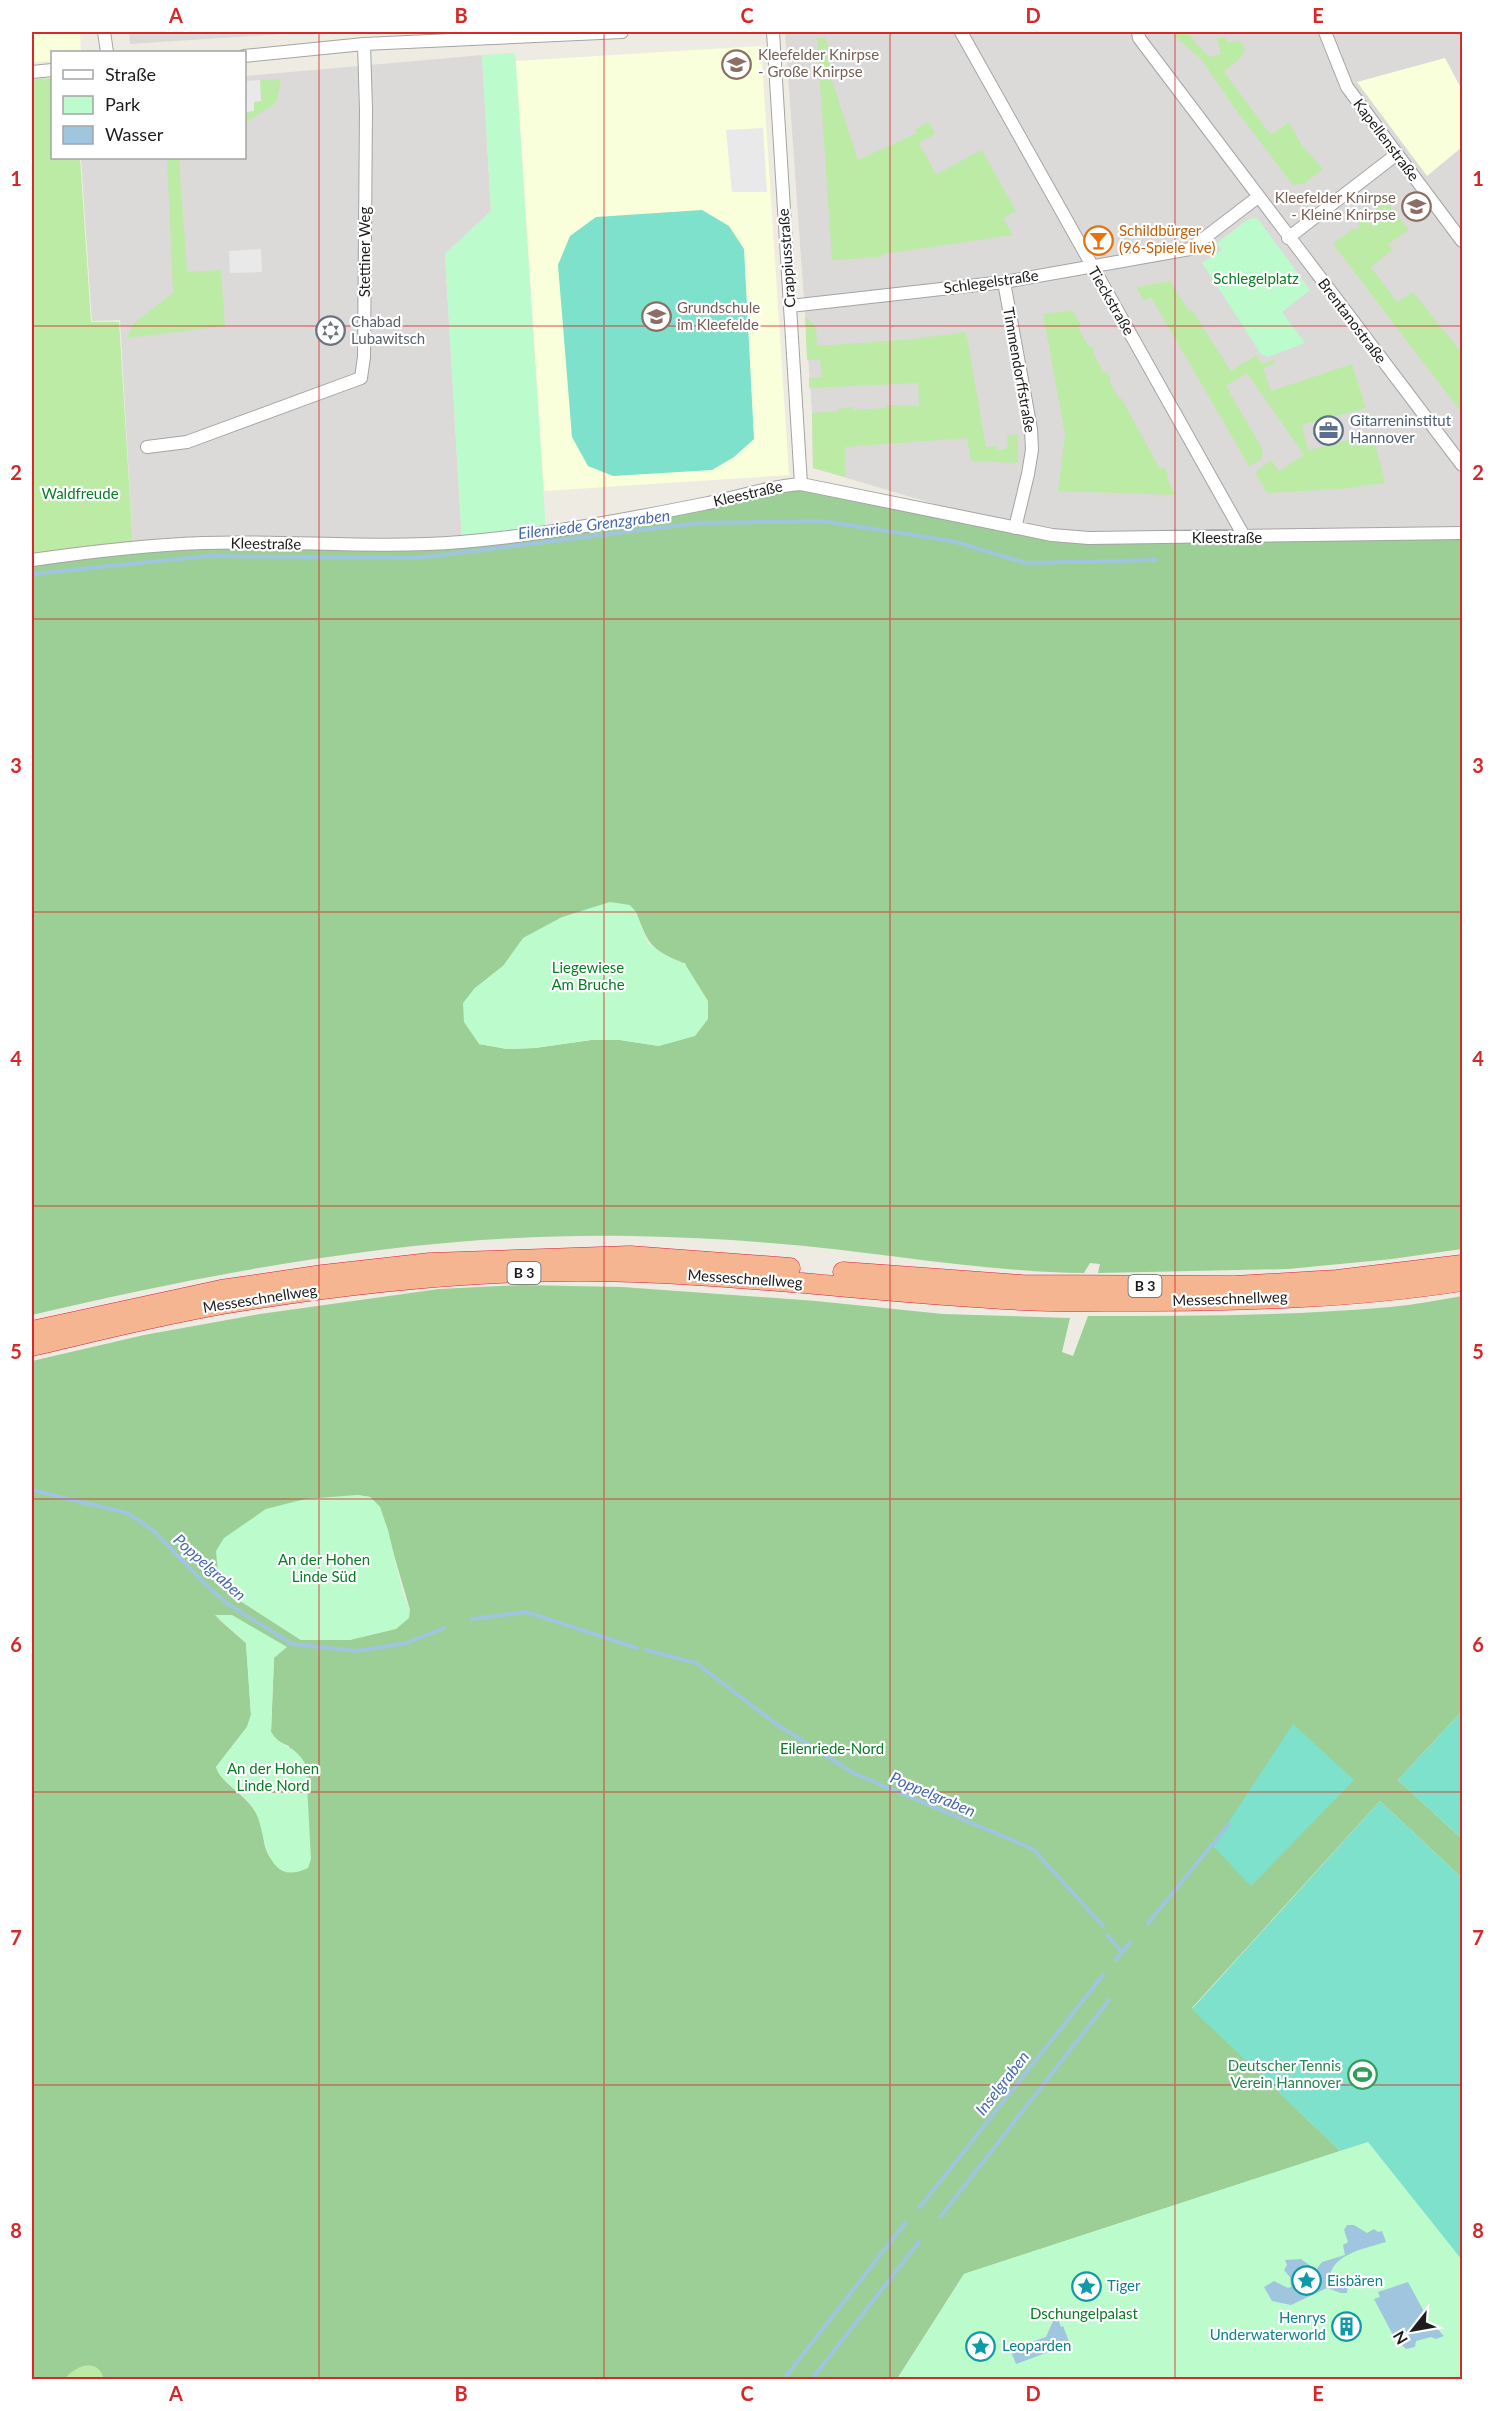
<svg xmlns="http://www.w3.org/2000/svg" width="1494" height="2411" font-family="Lato,sans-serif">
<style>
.residential{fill:#dbdad9}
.education{fill:#f9ffda}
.grass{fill:#bceba5}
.forest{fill:#9ccf95;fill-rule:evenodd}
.park{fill:#bcfbcc}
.pitch{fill:#7de1cb}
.parking{fill:#e9e9e9}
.water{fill:#a0c5de}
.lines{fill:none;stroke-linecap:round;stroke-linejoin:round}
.stream{stroke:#a0c5de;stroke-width:4}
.minor-casing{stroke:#a4a4a4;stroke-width:14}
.trunk-casing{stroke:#dd1e3f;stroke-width:21}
.minor{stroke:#fff;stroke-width:12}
.trunk{stroke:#f4b590;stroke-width:20}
.grid{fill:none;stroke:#d62828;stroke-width:1.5;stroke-opacity:0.55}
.labels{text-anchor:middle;stroke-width:4.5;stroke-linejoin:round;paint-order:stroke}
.shield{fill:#fff;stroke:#616161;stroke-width:1.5}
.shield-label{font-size:14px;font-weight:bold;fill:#1d1d1d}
.education-label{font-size:15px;fill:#785e54;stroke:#fff;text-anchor:start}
.street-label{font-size:15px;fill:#1d1d1d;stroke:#fff}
.food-label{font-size:15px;fill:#c56008;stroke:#fff;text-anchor:start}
.park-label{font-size:15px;fill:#087d26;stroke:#fff}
.worship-label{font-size:15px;fill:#5b616d;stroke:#fff;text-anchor:start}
.service-label{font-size:15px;fill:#4e5e75;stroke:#fff;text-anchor:start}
.leisure-label{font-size:15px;fill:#27864d;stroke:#fff;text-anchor:end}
.culture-label{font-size:15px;fill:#0d838f;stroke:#fff;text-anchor:start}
.water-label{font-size:16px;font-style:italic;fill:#4669af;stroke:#fff}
.neatline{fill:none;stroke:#d62828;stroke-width:2}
.grid-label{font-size:20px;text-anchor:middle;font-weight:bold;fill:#d62828}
</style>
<rect width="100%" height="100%" fill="#eeece2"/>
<!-- residential -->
<path class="residential" d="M129,32H314L130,44Z
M785,32H1462V533L1089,538L1015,528L813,468L812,413Z
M482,55L491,211L445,254L462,542L133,548L120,320L92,321L81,158H244L245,76Z"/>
<!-- education -->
<path class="education" d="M32,32H80L81,52H52V61L32,62Z
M761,46L789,475L544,491L516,61Z
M1445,58L1462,90V147L1427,176L1357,82Z"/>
<!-- grass -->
<path class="grass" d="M1179,32H1188L1198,46L1210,57L1221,54L1217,38H1226L1227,42L1241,41L1245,50L1239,59L1224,72L1271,135L1289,122L1301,144L1323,169L1305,183L1293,185L1236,110L1201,59L1174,36Z
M817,38H825L827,42L831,77L858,160L917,133L915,129L929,122L935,134L919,143L936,174L982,150L1016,211L1003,218L1013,235L882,254L881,257L832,260Z
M52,78V158H80L91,322H119L133,548L32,560V79Z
M281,79L276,103L245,123V112L254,111V102L261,101L260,80Z
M167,158H179L187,272L221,270L225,326L127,338L133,324L173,293Z
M1388,199V203L1409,230L1388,244L1392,250L1371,267L1397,302L1413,292L1462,353V413L1333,244L1354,228L1356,230L1360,227L1358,224Z
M1170,281L1189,311L1192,310L1231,371L1256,355L1262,364L1274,360L1275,364L1263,368L1271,391L1352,364L1366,408L1302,425L1308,450L1373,434L1385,483L1338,489L1267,493L1255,472L1271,460L1279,471L1304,455L1247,373L1226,386L1263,450L1261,460L1249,466L1151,297L1144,301L1136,287Z
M1072,310L1081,325L1078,327L1089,347L1092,346L1095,352L1093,353L1104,373L1107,372L1111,379L1109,380L1118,397L1122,399L1160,469L1164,467L1169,476L1167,478L1175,495L1058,491L1065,435L1043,314Z
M805,317L816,326L817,346L913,339L966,332L986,447L997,446V450L1006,449L1008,445L1007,436L1018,434V463L971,461L967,438L845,447V477L813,468L812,413L839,411V408L853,407L854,410L886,408L887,405L919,406L918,383L809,388V378L822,377L820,360H807Z
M86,2365C97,2366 102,2369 104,2379L65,2380L72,2370Z"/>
<!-- forest -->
<path class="forest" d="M783,485L1052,535L1462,533V1249L1392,1259L1288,1269L1098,1273L1100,1264L1090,1263L1084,1273C979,1272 876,1251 771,1243C726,1239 679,1237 633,1236C430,1232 228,1269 32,1315V560L133,548L462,542ZM636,912C649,946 651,950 686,964L659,1046L620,1040H591L535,1048L507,1049L479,1044L474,989L503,966Z
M522,1285L622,1287L816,1301L943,1314L1070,1318L1062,1352L1073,1356L1088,1316C1188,1316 1290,1316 1390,1307C1414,1305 1438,1300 1462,1296V1711L1398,1780L1462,1839V1878L1380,1801L1192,2008L1340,2151L964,2274L897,2379L104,2380C99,2357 75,2365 65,2379H32V1361L144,1335L260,1314L439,1289ZM357,1495L370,1497L380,1507L410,1610L350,1640H301L231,1595ZM215,1616L274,1658L271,1732L277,1741L289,1746L283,1871C256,1849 269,1837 256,1813C244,1792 222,1785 216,1767L247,1727L251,1715L246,1643Z"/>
<!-- park -->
<path class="park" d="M515,53L546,531L462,542L445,254L491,211L482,55Z
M1253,218L1258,219L1310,290L1282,312L1305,343L1268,357L1261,354L1202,263L1222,250L1217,243L1247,220Z
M610,902L630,905L636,912L648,943L664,955L685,964L708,1001V1019L695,1036L659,1046L620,1040H591L535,1048L507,1049L479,1044L464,1022L463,1003L474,989L503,966L523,938L562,917Z
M357,1495L370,1497L380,1507L388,1530L404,1597L410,1610L409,1618L396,1629L350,1640H301L231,1595L218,1574L216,1551L224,1538L266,1509L305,1499Z
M215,1615H232L287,1647L274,1658L271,1732C282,1749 294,1743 306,1765L311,1859L308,1868C267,1888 266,1838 257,1815C255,1810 251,1804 247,1800C237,1787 221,1783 216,1767L247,1727L251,1715L246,1643Z
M1368,2142L1462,2260V2379L897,2380L964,2274Z"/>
<!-- pitch -->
<path class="pitch" d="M702,210L729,226L744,249L754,439L734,457L712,470L613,476L588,466L572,437L558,265L570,236L596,217Z
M1462,1711V1839L1398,1780Z
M1293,1724L1354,1780L1251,1886L1213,1846Z
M1380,1801L1462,1878V2260L1368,2142L1340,2151L1192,2009Z"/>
<!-- parking -->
<path class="parking" d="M260,80L261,101L254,102V111L245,112V81Z
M763,128L767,192H732L726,130Z
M261,249L262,272L230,273L229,251Z"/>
<!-- water -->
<path class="water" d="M1347,2225H1354L1367,2233L1374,2229L1378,2232L1382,2231L1386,2242C1367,2248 1335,2253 1330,2275L1348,2286L1347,2293H1341L1327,2288L1291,2305L1272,2301L1264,2287L1274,2281L1288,2288L1291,2287L1290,2277L1284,2270L1287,2265L1285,2260L1301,2259L1316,2270L1322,2262L1345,2255L1343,2245L1348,2242L1344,2230Z
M1408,2282L1428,2319L1425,2322L1427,2328H1431L1433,2324L1444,2336L1436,2339L1431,2337L1416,2341L1415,2347L1406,2349L1395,2339L1374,2299L1380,2297L1378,2292Z
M1058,2319L1061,2327L1063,2326L1070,2344L1016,2364L1010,2349L1046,2337L1053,2321Z"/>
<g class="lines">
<!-- stream -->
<path class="stream" d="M32,574L208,556L418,558L699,523L822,521L952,541L1026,563L1156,560
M32,1490L127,1513L153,1530L205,1584L228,1604L292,1644L357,1651L407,1643L444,1628
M472,1619L526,1612L637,1648
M646,1650L696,1663L775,1723L853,1773L1033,1849L1103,1926
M1148,1923L1229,1824
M1108,1936L1122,1952
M1116,1960L1130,1942
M920,2207L1103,1975
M941,2216L1109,2000
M783,2380L905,2223
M811,2380L919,2242"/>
<defs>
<path id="minor" d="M104,32L107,52
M773,32L801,484
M961,32L1245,538
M1138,32L1139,38L1462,465
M1325,32L1347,87L1462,241
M244,56L364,44L622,32
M32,72L52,70
M1288,238L1397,154
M1004,282L1031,429L1032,450L1028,474L1015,528
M790,306L1004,282L1190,249L1258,197
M147,447L187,442L361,378L364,357L366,110L364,44
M32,560C88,552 146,545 203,543C289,540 375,549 461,542C543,535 623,520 703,504C736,498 768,486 801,484L1052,535L1089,538L1462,533"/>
<path id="trunk" d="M843,1272L1022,1285L1235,1286L1337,1280L1462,1265
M32,1331L221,1290L323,1275L430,1263L630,1256L790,1268
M32,1346C97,1331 163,1314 229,1303C362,1281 498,1267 633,1272C763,1276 892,1294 1022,1300C1058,1302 1095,1301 1131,1301C1241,1301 1353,1298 1462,1281"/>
</defs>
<!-- minor casing -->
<use href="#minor" class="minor-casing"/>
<!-- trunk casing -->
<use href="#trunk" class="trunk-casing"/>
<!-- minor -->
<use href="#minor" class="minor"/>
<!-- trunk -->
<use href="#trunk" class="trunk"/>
</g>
<!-- grid -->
<path class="grid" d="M319,32V2380M604,32V2380M890,32V2380M1175,32V2380M32,326H1462M32,619H1462M32,912H1462M32,1206H1462M32,1499H1462M32,1792H1462M32,2085H1462"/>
<!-- icons -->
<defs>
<symbol id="school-ring" viewBox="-11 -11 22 22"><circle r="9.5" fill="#fff" stroke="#8d6e63" stroke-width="1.5"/><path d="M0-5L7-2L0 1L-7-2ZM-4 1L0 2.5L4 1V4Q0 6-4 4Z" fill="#8d6e63"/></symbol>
<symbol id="bar-ring" viewBox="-11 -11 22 22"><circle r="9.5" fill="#fff" stroke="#e8710a" stroke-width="1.5"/><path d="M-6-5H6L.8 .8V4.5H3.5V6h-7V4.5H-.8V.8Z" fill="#e8710a"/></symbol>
<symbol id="synagogue-ring" viewBox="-11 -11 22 22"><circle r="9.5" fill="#fff" stroke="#6b7280" stroke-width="1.5"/><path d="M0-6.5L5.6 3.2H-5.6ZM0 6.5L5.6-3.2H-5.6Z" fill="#6b7280"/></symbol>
<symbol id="office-ring" viewBox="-11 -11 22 22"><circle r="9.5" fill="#fff" stroke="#5c6f8a" stroke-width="1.5"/><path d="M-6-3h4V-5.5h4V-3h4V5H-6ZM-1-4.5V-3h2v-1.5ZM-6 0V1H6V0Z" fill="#5c6f8a"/></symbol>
<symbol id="stadium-ring" viewBox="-11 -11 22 22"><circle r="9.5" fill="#fff" stroke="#2e9e5b" stroke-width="1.5"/><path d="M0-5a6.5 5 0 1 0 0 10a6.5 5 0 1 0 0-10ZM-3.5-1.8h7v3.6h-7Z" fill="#2e9e5b"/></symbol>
<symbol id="sight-ring" viewBox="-11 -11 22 22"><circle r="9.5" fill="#fff" stroke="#0f9aa8" stroke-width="1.5"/><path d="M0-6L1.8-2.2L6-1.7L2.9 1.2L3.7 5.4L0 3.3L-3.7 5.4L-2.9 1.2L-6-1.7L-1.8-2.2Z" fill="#0f9aa8"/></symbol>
<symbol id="building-ring" viewBox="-11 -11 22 22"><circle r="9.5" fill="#fff" stroke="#0f9aa8" stroke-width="1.5"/><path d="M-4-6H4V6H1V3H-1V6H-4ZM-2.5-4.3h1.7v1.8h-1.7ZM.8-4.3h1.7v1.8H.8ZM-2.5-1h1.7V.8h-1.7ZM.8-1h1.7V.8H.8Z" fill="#0f9aa8"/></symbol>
</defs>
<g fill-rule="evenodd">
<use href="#school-ring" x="720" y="48" width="33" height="33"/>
<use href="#school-ring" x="1400" y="190" width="33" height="33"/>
<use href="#bar-ring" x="1082" y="224" width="33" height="33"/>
<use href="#school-ring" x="640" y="300" width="33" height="33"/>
<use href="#synagogue-ring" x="314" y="314" width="33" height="33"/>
<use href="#office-ring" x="1312" y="414" width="33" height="33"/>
<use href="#stadium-ring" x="1346" y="2058" width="33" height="33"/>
<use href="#sight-ring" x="1290" y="2264" width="33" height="33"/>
<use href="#sight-ring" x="1070" y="2270" width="33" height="33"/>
<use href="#building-ring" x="1330" y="2310" width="33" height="33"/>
<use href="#sight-ring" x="964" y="2330" width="33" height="33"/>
</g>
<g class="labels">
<!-- shield labels -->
<g class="shield">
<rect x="507.5" y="1262" width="33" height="22" rx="4.5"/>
<rect x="1128.5" y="1275" width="33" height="22" rx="4.5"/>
</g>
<g class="shield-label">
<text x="524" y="1278">B 3</text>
<text x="1145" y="1291">B 3</text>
</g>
<!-- education labels -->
<g class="education-label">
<text x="758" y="60">Kleefelder Knirpse<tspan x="758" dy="17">- Große Knirpse</tspan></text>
<text x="1396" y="203" text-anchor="end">Kleefelder Knirpse<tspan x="1396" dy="17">- Kleine Knirpse</tspan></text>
<text x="677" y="313">Grundschule<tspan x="677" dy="17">im Kleefelde</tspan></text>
</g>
<!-- street labels -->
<g class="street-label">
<text transform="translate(1386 140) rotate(53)" y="5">Kapellenstraße</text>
<text transform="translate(365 252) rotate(-90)" y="5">Stettiner Weg</text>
<text transform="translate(787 258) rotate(-94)" y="5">Crappiusstraße</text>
<text transform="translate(991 282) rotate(-8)" y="5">Schlegelstraße</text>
<text transform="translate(1111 301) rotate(60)" y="5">Tieckstraße</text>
<text transform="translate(1352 321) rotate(53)" y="5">Brentanostraße</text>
<text transform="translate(1019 370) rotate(80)" y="5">Timmendorffstraße</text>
<text transform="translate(748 494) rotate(-13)" y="5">Kleestraße</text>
<text x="1227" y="543">Kleestraße</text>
<text transform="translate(266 544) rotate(1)" y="5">Kleestraße</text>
<text transform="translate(745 1279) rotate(4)" y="5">Messeschnellweg</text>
<text transform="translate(260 1299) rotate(-9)" y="5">Messeschnellweg</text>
<text transform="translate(1230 1299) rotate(-2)" y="5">Messeschnellweg</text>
</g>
<!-- food labels -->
<g class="food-label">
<text x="1119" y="236">Schildbürger<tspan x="1119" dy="17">(96-Spiele live)</tspan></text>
</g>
<!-- park labels -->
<g class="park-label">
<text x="1256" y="284">Schlegelplatz</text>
<text x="80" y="499">Waldfreude</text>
<text x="588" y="973">Liegewiese<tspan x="588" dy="17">Am Bruche</tspan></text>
<text x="324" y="1565">An der Hohen<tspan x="324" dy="17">Linde Süd</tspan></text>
<text x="832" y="1754">Eilenriede-Nord</text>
<text x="273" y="1774">An der Hohen<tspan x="273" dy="17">Linde Nord</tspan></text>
<text x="1084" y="2319">Dschungelpalast</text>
</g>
<!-- worship labels -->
<g class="worship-label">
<text x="351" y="327">Chabad<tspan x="351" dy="17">Lubawitsch</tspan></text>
</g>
<!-- service labels -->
<g class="service-label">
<text x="1350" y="426">Gitarreninstitut<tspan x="1350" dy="17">Hannover</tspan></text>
</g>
<!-- leisure labels -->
<g class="leisure-label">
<text x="1341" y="2071">Deutscher Tennis<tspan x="1341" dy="17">Verein Hannover</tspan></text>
</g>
<!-- culture labels -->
<g class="culture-label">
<text x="1327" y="2286">Eisbären</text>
<text x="1107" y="2291">Tiger</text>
<text x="1326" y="2323" text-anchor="end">Henrys<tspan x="1326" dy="17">Underwaterworld</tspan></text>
<text x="1002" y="2351">Leoparden</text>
</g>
<!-- water labels -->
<g class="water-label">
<text transform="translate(594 524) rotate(-7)" y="6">Eilenriede Grenzgraben</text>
<text transform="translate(210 1567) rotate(42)" y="6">Poppelgraben</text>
<text transform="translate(933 1794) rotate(23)" y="6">Poppelgraben</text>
<text transform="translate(1002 2083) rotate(-52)" y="6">Inselgraben</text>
</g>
</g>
<!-- border -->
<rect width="1494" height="2411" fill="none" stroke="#ffffff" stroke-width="66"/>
<!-- legend -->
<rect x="51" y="51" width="195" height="108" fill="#ffffff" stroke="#a5a5a5" stroke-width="1.5"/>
<rect x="63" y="70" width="30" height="9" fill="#ffffff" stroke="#a5a5a5" stroke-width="1.5"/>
<text x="105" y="81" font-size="18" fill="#1d1d1d">Straße</text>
<rect x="63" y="96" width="30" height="18" fill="#bcfbcc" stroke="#a5a5a5" stroke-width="1.5"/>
<text x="105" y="111" font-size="18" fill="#1d1d1d">Park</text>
<rect x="63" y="126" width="30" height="18" fill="#a0c5de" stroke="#a5a5a5" stroke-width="1.5"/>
<text x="105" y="141" font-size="18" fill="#1d1d1d">Wasser</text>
<!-- north arrow -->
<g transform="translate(1413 2330) rotate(239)" stroke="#ffffff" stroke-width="4.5" paint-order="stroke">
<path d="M0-4.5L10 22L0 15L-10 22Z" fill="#1d1d1d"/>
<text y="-9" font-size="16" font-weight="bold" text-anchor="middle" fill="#1d1d1d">N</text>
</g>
<rect x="33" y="33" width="1428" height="2345" class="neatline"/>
<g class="grid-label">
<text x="176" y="23">A</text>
<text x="461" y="23">B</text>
<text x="747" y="23">C</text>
<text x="1033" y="23">D</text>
<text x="1318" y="23">E</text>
<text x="16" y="186">1</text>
<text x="1478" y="186">1</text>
<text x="16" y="480">2</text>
<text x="1478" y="480">2</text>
<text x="16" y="773">3</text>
<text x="1478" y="773">3</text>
<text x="16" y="1066">4</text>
<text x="1478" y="1066">4</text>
<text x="16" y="1359">5</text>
<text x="1478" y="1359">5</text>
<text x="16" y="1652">6</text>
<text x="1478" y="1652">6</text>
<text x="16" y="1945">7</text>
<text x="1478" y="1945">7</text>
<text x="16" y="2238">8</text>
<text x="1478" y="2238">8</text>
<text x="176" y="2401">A</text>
<text x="461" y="2401">B</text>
<text x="747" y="2401">C</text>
<text x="1033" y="2401">D</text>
<text x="1318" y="2401">E</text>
</g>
</svg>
